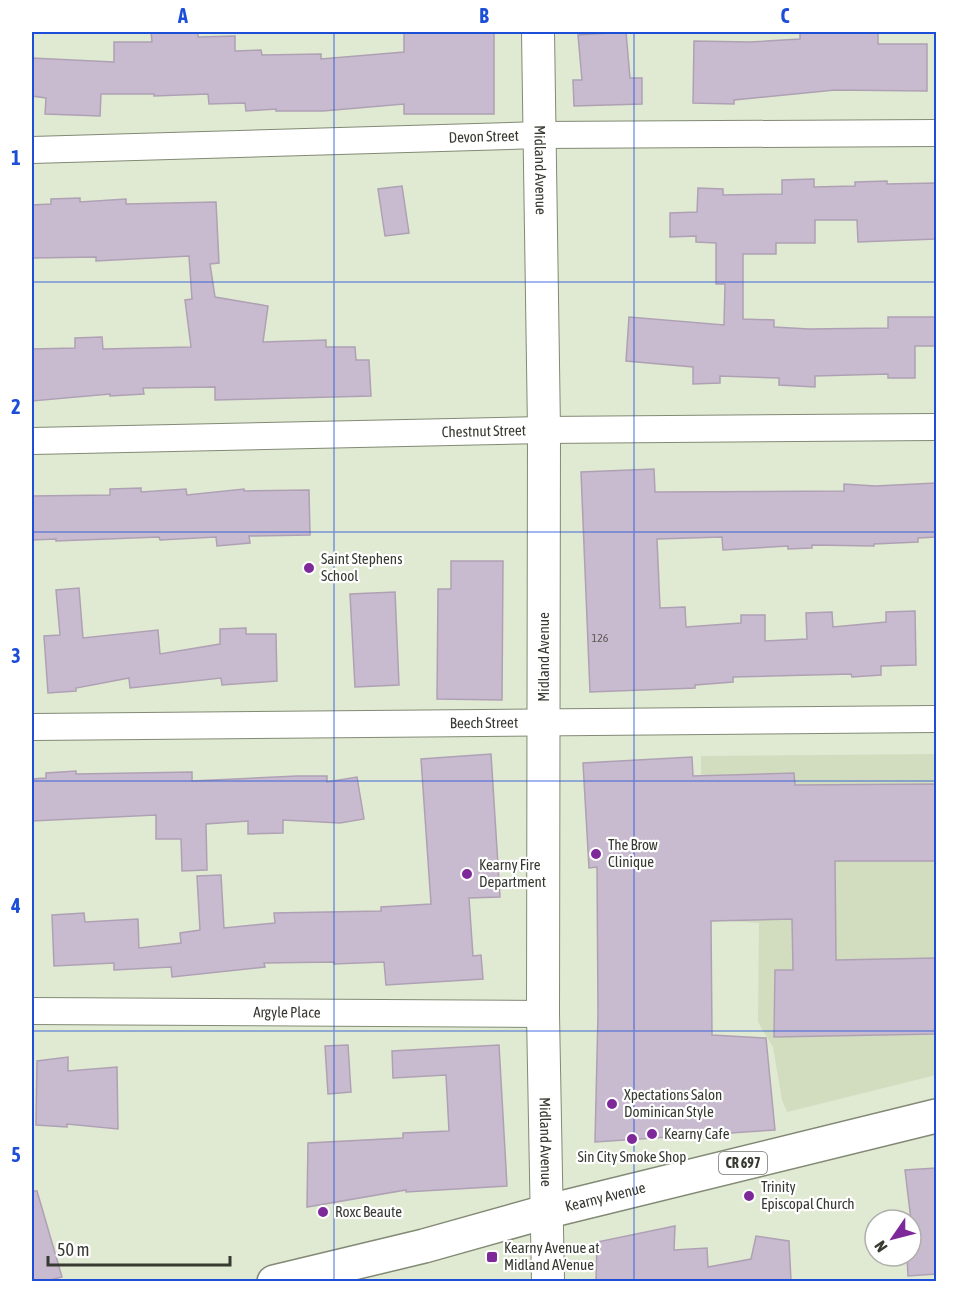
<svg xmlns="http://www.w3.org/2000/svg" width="968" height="1313" font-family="'Asap Condensed',sans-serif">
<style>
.built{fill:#d2ddbf}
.building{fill:#c9bbcf;stroke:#afa1b4;stroke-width:1.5}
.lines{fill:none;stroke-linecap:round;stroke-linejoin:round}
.minor-casing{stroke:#828a75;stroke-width:28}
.tertiary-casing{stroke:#828a75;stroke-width:34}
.primary-casing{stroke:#828a75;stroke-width:36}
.minor{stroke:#fff;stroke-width:26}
.tertiary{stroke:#fff;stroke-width:32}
.primary{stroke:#fff;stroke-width:33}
.grid{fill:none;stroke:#1d4ed8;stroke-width:1.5;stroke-opacity:0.55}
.poi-dot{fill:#7d2999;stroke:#fff;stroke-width:2}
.labels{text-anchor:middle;stroke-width:4.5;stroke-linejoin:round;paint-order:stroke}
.number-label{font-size:12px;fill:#5c5a58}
.shield{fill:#fff;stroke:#73756f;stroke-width:1.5}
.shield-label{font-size:14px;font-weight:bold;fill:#373a31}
.street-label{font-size:15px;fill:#373a31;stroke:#fff}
.poi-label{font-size:15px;fill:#373a31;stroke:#fff;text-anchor:start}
.neatline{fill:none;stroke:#1d4ed8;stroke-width:2}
.grid-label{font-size:20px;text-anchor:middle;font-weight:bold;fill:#1d4ed8}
</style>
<rect width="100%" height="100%" fill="#e0e9d2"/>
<!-- built -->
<path class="built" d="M936,754V1075L787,1112L782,1100L773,1047L758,1022L759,923L715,920L701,837V756Z"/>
<!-- building -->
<path class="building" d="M151,32H198V37L235,36V51L261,50L262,55L321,54V59L404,52V32H494V114H404V104L323,111H276V109L246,111L245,103L209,104L208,94L154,96V94H101L100,116L45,114L46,98L32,96V58L114,62V42H152Z
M626,32L630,78H642V104L574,106L573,80H582L578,35Z
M800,32H878V44H927V91L835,90L734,100V104L693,103L694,41L750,42L800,39Z
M814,179V187L855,186V182L887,181V184L936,183V239L858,242L857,220H815V243H776V254H743V319L774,320V327L809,329L888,328V317H936V346H915V378H888V374L815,376V387L779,385V378L720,376V383L693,384V367L626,361L629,317L724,325L725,284H716V243L696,242V236L670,237V213L697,212L698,188L723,189V195L782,194V180Z
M402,186L409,233L385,236L378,189Z
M80,198V202L126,199V204L216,202L219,263L210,264L215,297L268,306L263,342L326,340V347H355L356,360H369L371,396L215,400V387L143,388L144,394L110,396V394L32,401V349L75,348V338L102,337L103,349L191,347L185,300L192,299L189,256L96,261V257L32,258V205L51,204V199Z
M654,469L655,492L844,491V484L875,486L936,483V537L918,538V542L874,544V546L812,545V548L788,549V546L723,550L722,537L657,539L660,608L685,607L686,627L741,623V615H765V641L807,639L806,613L832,612L833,627L886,622V612L915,611L916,665L881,666V675L852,677L851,674L733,677V682L695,685V688L590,692L581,472Z
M141,488V492L186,489L187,495L244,489V491L309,490L310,535L249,536L250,543L217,546L216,537L160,540L159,537L56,541V539L32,540V496L110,495V489Z
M451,561H503L502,700L437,699L438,589H451Z
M79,588L83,638L158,630L160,654L220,644V629L246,628V634H276L277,681L222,685L221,678L130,688L129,678L76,688V691L48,693L44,636L60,635L56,590Z
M395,592L399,685L355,687L350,594Z
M491,754L500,897L469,898L473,956L481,955L483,979L386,985L384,962L334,964V962L264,963L265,967L172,977L171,967L114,970V963L54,966L52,915L84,913L85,922L138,919L139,948L181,943L180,933L200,930L197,876L221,875L224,928L275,923L274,913L381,911V907L431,904L421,759Z
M692,757L693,776L794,773L795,785L936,784V861H835L836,960L936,958V1034L774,1037L775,970H793L792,919L711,921L712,1035L766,1038L775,1130L595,1142L598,1013L597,867L589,868L583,763Z
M76,771V774L192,772V781L297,776H327V782L357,777L364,819L340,823L283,820V833L248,834V821L206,824L207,870L182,871L181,839H156V815L32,821V779L46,778V773Z
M348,1045L351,1092L328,1094L325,1046Z
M499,1045L507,1186L406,1192V1190L307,1207L308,1143L403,1138V1133L449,1131L446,1075L393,1078L392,1051Z
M68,1057V1071L117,1067L118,1129L67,1124V1127L36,1125L37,1061Z
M936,1168V1274L908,1276L907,1256H911V1220L905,1170Z
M32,1191H37L62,1277L46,1281H32Z
M675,1226L674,1250L707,1248L708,1267L751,1259L756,1236L789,1241L791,1281H596L597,1242Z"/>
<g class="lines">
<defs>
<g id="minor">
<path id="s1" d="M32,150L540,135L936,133"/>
<path id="s2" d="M32,441L544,430L936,427"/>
<path id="s3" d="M32,727L936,719"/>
<path id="s4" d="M32,1011L543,1014"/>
</g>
<g id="tertiary">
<path id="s5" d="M538,32L544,430L543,1014L548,1282"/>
</g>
<g id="primary">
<path id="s6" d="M274,1282L424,1246L549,1211L936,1116"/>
</g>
</defs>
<!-- minor casing -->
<use href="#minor" class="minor-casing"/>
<!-- tertiary casing -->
<use href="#tertiary" class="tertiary-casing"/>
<!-- primary casing -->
<use href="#primary" class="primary-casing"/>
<!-- minor -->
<use href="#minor" class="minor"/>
<!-- tertiary -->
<use href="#tertiary" class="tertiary"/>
<!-- primary -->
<use href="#primary" class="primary"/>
</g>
<!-- grid -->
<path class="grid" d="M334,32V1282M634,32V1282M32,282H936M32,532H936M32,781H936M32,1031H936"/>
<!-- markers -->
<g class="poi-dot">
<circle cx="309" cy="568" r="6"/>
<circle cx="596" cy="854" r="6"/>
<circle cx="467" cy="874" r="6"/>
<circle cx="612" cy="1104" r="6"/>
<circle cx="652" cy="1134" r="6"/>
<circle cx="632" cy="1139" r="6"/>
<circle cx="749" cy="1196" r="6"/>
<circle cx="323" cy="1212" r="6"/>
<rect x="486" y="1251" width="12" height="12" rx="3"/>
</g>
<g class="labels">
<!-- number labels -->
<g class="number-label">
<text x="600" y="642">126</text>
</g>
<!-- shield labels -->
<rect class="shield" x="719" y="1152" width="48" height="22" rx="4.5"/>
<g class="shield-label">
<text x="743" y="1168">CR 697</text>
</g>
<!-- street labels -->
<g class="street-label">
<text dy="5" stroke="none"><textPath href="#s1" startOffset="452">Devon Street</textPath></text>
<text dy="5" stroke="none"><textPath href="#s5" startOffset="138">Midland Avenue</textPath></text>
<text dy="5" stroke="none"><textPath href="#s2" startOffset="452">Chestnut Street</textPath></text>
<text transform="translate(544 657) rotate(-90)" y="5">Midland Avenue</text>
<text dy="5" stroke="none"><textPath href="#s3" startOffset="452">Beech Street</textPath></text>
<text dy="5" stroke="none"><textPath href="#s4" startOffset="255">Argyle Place</textPath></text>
<text dy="5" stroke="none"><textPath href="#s5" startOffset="1110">Midland Avenue</textPath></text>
<text dy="5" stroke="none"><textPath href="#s6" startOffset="342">Kearny Avenue</textPath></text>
</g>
<!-- poi labels -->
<g class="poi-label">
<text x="321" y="564">Saint Stephens<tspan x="321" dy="17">School</tspan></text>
<text x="608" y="850">The Brow<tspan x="608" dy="17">Clinique</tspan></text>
<text x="479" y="870">Kearny Fire<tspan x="479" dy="17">Department</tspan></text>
<text x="624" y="1100">Xpectations Salon<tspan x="624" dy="17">Dominican Style</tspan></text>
<text x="664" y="1139">Kearny Cafe</text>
<text x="632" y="1162" text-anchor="middle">Sin City Smoke Shop</text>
<text x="761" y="1192">Trinity<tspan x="761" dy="17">Episcopal Church</tspan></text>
<text x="335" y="1217">Roxc Beaute</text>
<text x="504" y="1253">Kearny Avenue at<tspan x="504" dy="17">Midland AVenue</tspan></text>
</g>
</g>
<!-- border -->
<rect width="968" height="1313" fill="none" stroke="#ffffff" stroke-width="66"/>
<!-- north arrow -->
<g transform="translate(893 1238) rotate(235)"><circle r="28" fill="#ffffff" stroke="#afb0ad" stroke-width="1.5"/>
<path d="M0-4.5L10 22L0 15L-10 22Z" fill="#7d2999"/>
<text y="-9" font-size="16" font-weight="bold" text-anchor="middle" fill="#373a31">N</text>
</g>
<!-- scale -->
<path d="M48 1256v9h182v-9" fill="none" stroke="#373a31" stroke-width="3"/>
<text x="57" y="1256" font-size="18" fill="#373a31" stroke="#ffffff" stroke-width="4.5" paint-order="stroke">50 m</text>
<rect x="33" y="33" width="902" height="1247" class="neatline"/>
<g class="grid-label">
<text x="183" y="23">A</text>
<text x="484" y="23">B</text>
<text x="785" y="23">C</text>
<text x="16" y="165">1</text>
<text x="16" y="414">2</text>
<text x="16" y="663">3</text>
<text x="16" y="913">4</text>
<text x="16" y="1162">5</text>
</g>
</svg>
